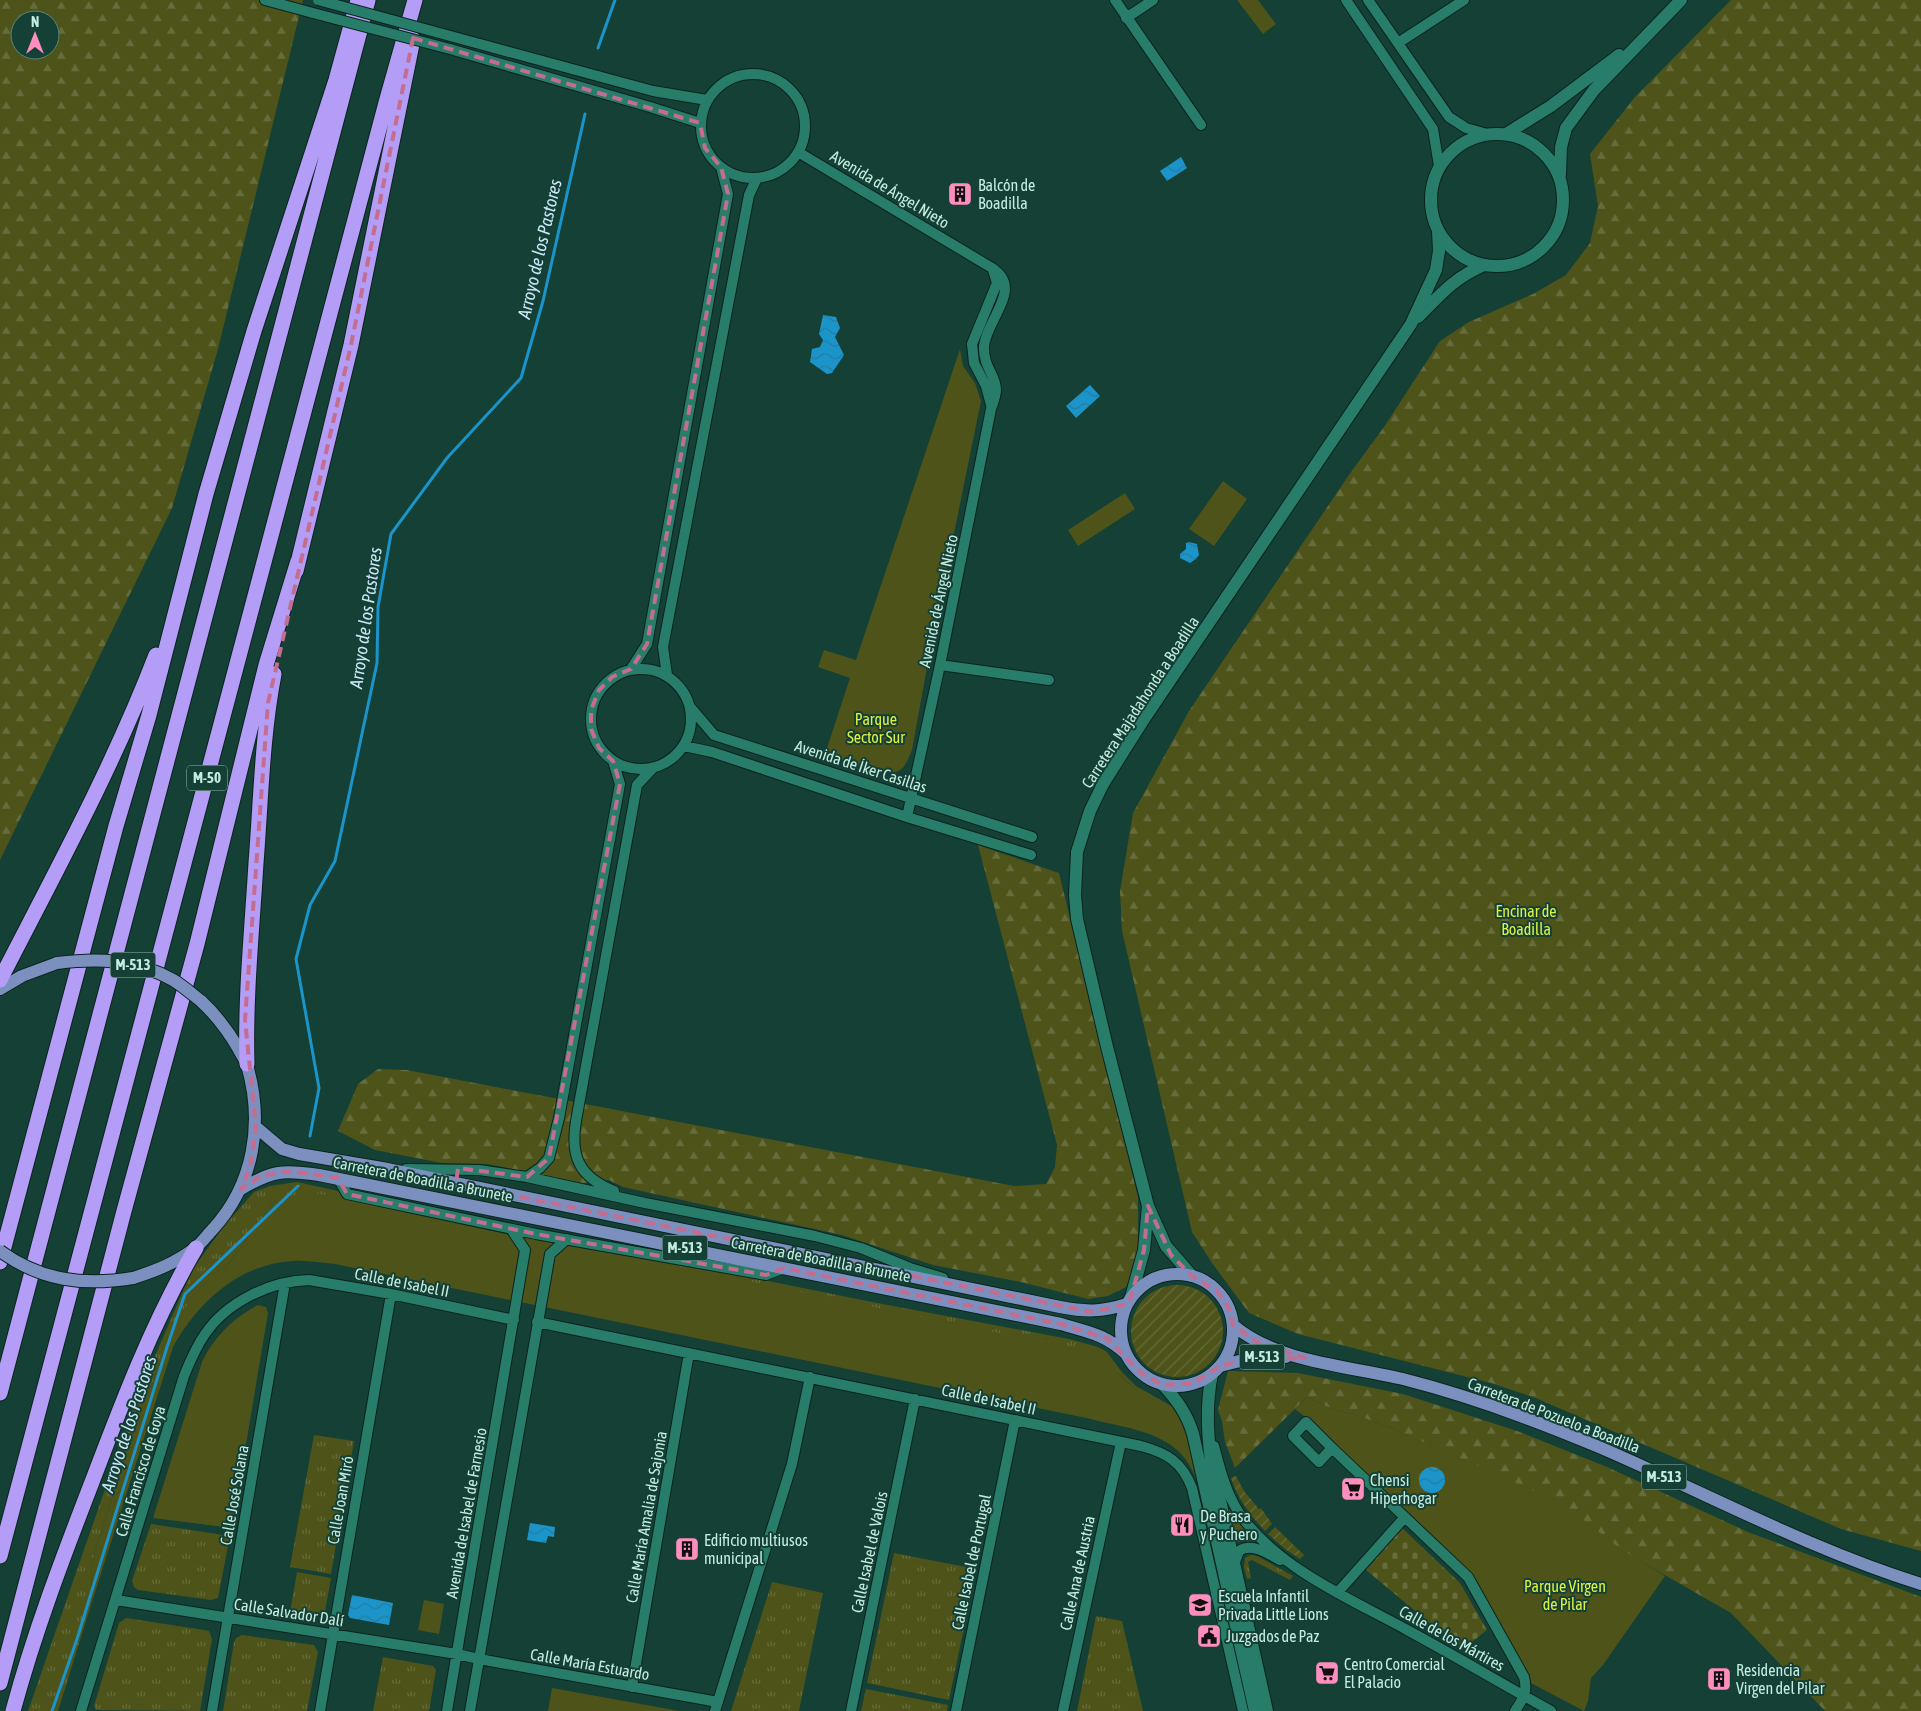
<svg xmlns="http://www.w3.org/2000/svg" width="1921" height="1711" font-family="'Asap Condensed',sans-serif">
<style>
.grass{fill:url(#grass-tufts)}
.forest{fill:url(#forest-firs);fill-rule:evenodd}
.cemetery{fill:url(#cemetery-stones)}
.park{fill:#4e531a}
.garden{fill:url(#garden-furrows)}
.water{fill:url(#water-waves)}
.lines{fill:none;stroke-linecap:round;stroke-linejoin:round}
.stream{stroke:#1b94ca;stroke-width:3}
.minor-casing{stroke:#0a241e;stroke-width:12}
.tertiary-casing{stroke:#0a241e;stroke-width:14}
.primary-casing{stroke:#0a241e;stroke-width:14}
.motorway-casing{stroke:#0a241e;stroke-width:17}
.minor{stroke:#287d6a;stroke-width:10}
.tertiary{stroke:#287d6a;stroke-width:12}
.primary{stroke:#7c90bf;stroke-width:12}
.motorway{stroke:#b49df7;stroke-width:15}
.minor-bridge-casing{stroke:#0a241e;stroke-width:12;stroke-linecap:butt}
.primary-bridge-casing{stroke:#0a241e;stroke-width:14;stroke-linecap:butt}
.minor-bridge{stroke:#287d6a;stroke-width:10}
.primary-bridge{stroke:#7c90bf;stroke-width:12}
.marked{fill:none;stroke:#c36d90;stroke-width:4;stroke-dasharray:10 6;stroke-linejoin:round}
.labels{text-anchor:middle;stroke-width:4;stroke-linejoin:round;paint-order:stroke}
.shield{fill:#144036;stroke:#90b8ad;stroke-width:1}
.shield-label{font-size:15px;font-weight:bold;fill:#c5ece0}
.poi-label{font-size:16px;fill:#c5ece0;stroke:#144036;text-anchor:start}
.street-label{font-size:16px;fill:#c5ece0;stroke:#144036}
.park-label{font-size:16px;fill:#e1f141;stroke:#144036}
.water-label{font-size:18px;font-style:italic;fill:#cae6f7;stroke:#144036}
</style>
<defs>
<pattern id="grass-tufts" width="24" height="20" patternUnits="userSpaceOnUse" patternTransform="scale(1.25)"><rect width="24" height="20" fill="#4e531a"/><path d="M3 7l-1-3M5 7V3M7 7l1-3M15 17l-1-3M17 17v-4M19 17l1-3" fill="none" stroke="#666c3b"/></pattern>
<pattern id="forest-firs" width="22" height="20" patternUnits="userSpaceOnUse" patternTransform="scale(1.25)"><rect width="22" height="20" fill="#4e531a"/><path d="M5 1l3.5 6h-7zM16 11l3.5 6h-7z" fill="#666c3b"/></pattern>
<pattern id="cemetery-stones" width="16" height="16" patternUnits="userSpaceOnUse" patternTransform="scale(1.25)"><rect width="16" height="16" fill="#4e531a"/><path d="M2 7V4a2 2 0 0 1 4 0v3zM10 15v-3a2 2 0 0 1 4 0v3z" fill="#666c3b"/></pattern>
<pattern id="garden-furrows" width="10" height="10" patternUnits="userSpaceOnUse" patternTransform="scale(1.25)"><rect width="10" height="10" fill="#4e531a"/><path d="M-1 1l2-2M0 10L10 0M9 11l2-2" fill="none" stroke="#666c3b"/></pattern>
<pattern id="water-waves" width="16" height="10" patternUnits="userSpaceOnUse" patternTransform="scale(1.25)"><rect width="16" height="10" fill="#1b94ca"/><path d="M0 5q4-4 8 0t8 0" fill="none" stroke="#257da2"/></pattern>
</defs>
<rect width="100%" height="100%" fill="#144036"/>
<!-- grass -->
<path class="grass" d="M297,1182L511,1229L872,1302L1069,1339L1098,1347L1107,1352L1121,1371L1136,1386L1173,1407L1183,1423L1190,1450L1181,1426L1165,1407L1139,1392L1115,1371L278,1197L226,1267L215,1273L159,1364L151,1388L138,1405L140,1410L95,1551L92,1566L91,1605L58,1711H28L136,1400L183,1291L195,1266L224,1226L254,1192L270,1186Z
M314,1435L354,1441L331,1574L290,1567Z
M1227,1504L1239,1523L1254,1540V1541L1235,1542Z
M151,1524L230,1536L218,1598L211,1600L138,1590L134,1587L132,1581Z
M894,1553L976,1569L949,1700L867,1683Z
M1250,1555L1257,1556L1293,1576L1290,1580L1252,1560L1248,1562L1251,1578L1247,1579L1244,1567L1245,1558Z
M297,1572L331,1578L325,1611L322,1615L318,1616L290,1612Z
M772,1582L823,1593L799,1711H731Z
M1096,1616L1122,1621L1143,1711H1077Z
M126,1618L204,1630L209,1631L212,1639L200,1711L96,1710L94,1706L119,1623Z
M242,1635L314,1645L318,1652L307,1711H223L234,1642L236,1638Z
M383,1657L433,1666L436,1670L429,1711H373Z
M866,1689L948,1705L947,1711H861Z"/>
<!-- forest -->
<path class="forest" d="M0,0H303L218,349L172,508L0,860ZM20,20H50V50H20Z
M1731,0H1921V1551L1841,1529L1533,1397L1491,1383L1298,1334L1249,1313L1212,1263L1192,1232L1122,931L1120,891L1133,813L1189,711L1351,472L1384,427L1440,341L1469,322L1533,294L1566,275L1590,243L1598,206L1590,154L1635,97Z
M978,845L1059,873L1138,1197V1250L1132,1278L1126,1287L1108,1296L1088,1299L1021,1282L933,1265L842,1235L623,1187L609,1180L583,1183L487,1164L442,1163L375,1150L338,1131L358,1084L378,1069L407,1070L1014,1186L1046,1184L1055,1167L1057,1145Z
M1228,1371L1298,1373L1403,1394L1517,1431L1607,1467L1748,1532L1921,1597V1711H1825L1731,1613L1621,1550L1433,1447L1391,1428L1353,1414L1332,1409L1307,1397L1235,1468L1225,1442L1222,1421L1218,1410Z"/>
<!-- cemetery -->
<path class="cemetery" d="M1402,1528L1460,1583L1487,1630L1462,1650L1366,1570Z"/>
<!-- park -->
<path class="park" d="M1237,0H1258L1276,24L1263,34Z
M960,349L963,366L975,383L981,401L930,651L912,750C909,757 906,766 900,770C886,780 841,759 825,754L850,678L818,667L824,650L856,660Z
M1223,481L1247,499L1214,546L1189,529Z
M1125,493L1135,509L1078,546L1068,530Z
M314,1193L427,1215L1091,1352C1107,1358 1113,1370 1126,1381C1138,1392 1151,1398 1165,1406C1187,1420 1191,1455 1197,1479H1196C1180,1432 1132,1430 1091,1419L335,1264C321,1263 307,1260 293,1261C239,1264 198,1302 173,1347L91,1605L92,1566L95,1551L140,1410L138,1405L143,1392L151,1388L159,1364L190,1298L215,1273L226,1267L278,1197Z
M258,1305L266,1307L268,1313L232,1528L153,1518L202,1362C214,1337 233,1318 258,1305Z
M1307,1397L1332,1409L1353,1414L1391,1428L1491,1471L1565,1506L1621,1549L1665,1576L1603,1665L1591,1678L1588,1701L1584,1711L1529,1682L1512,1645L1472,1576L1309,1420L1295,1409Z
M424,1600L444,1604L439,1634L418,1630Z
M552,1688L674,1710L678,1711H548Z"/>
<!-- garden -->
<path class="garden" d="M1131 1331a46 46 0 1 1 92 0a46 46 0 1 1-92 0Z
M1236,1476L1244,1491L1259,1509L1261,1508L1272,1524L1265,1531C1250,1515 1238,1499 1231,1478Z
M1275,1527L1304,1555L1300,1559L1285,1549L1268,1534Z"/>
<!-- water -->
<path class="water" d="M1181,157L1187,168L1167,181L1160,171Z
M823,315L836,317L840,328L835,337L844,355L832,373L827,374L810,362L812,349L820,347L823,340L819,334Z
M1090,385L1100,396L1076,418L1066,406Z
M1189,542L1197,544L1199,555L1196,559L1190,563L1180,558V554L1186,549V543Z
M1419 1480a13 13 0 1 1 26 0a13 13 0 1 1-26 0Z
M530,1523L555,1527L554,1537L548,1536L546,1543L527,1540Z
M352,1595L393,1603L389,1625L350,1618L348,1615Z"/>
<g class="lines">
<!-- stream -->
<path class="stream" d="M598,48L615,0
M310,1136L319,1088L296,959L310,905L335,861L377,663L378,607L391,534L447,458L521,378L543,301L585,114
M52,1711L77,1639L167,1347L185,1294L298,1186"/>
<defs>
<path id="minor" d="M265,0L313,13
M1115,0L1201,125
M1346,0L1433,129L1439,166
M1368,0L1449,117L1466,128L1487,134
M1126,18L1153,0
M465,40L653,91L707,100
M1398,43L1464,0
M450,49L650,107L700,123
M701 126a52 52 0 1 1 104 0a52 52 0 1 1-104 0Z
M798,152L992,268C1024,289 987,318 984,346C983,367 996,375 996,390C996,396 993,403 991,409L940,665L907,817
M991,405L986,386L974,363L972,344L997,283L993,270
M940,665L1049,680
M591 719a50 50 0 1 1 100 0a50 50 0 1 1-100 0Z
M631,669L647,644L728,194L721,167
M667,675L663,647L749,195L757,178
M691,708L714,735L1032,837
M684,746L712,752L907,817L1031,855
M406,1169L479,1170L527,1177L645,1203L815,1236L861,1248L910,1268L943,1278
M527,1177L540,1168L549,1158L559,1118L620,784L613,761
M338,1178L347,1194L536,1234L766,1275L784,1268
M614,1191C579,1177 570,1156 576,1121L637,785L653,768
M537,1322L1141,1446C1167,1453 1182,1462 1192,1488L1243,1711
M1306,1422L1332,1448L1319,1462L1293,1436Z
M1214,1446C1220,1469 1226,1493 1239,1513C1278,1569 1351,1599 1409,1631C1457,1657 1504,1685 1551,1711
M1332,1448L1468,1577L1524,1677C1528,1692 1523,1699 1515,1711
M1235,1562L1239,1551C1252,1542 1268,1554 1280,1560
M1338,1592L1405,1517
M116,1600L457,1654L479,1659L718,1702
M632,1687L689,1353
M81,1711L184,1376C190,1361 196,1347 205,1334C227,1302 270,1281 309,1280L391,1294L514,1320
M212,1711L285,1283
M320,1711L391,1294
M447,1711L525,1250L511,1229
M470,1711L550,1254L567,1239
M715,1711L792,1464L810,1377
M851,1711L915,1399
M956,1711L1015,1420
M1063,1711L1121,1442"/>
<path id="tertiary" d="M1506,134L1551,106L1619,55
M1431 200a66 66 0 1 1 132 0a66 66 0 1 1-132 0Z
M1560,175L1561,147L1566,128L1594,90L1681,0
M1418,317C1441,294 1454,278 1484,265
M1192,1276L1166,1246L1148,1206L1107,1047L1077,919L1075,895L1077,852L1090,811L1103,784L1142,722L1411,324L1436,270L1439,251L1438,231
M1131,1297L1144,1250L1148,1206
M1212,1374C1206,1403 1207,1431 1211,1460L1267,1711
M1163,1385C1177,1400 1187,1414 1193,1434L1255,1711"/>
<path id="primary" d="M0,989L22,976L57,963
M256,1127L282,1149L299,1154L382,1168L1060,1307C1086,1312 1102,1312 1127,1304
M241,1189C273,1170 283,1170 319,1175L1061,1324C1087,1332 1105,1334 1125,1353
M1121 1330a56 56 0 1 1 112 0a56 56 0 1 1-112 0Z
M133,1278C155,1271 176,1263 195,1248C202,1243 207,1235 213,1229C254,1184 264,1123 247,1065C245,1059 241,1054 238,1048C227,1029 217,1016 201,1001
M1233,1325C1276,1362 1348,1366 1403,1379C1470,1396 1535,1420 1599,1447C1706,1493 1809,1549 1921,1584
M1220,1366C1242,1360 1263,1355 1286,1357"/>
<path id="motorway" d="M296,571L351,345L413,39
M0,980C55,873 113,767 156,655
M247,1064C245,997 252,930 256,863C261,800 262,736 274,674
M0,1262L116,826L149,715L206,494L254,331L336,80L358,0
M0,1393L368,0
M0,1556L387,99L415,0
M0,1683L124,1211L197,944L266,665L298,561
M13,1711C34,1633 63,1557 92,1482C122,1403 153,1321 196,1248"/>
</defs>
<!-- minor casing -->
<use href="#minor" class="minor-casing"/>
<!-- tertiary casing -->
<use href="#tertiary" class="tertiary-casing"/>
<!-- primary casing -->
<use href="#primary" class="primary-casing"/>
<!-- motorway casing -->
<use href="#motorway" class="motorway-casing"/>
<!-- minor -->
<use href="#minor" class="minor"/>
<!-- tertiary -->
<use href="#tertiary" class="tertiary"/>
<!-- primary -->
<use href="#primary" class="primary"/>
<!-- motorway -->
<use href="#motorway" class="motorway"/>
<defs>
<path id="minor-bridge" d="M318,0L465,40
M313,13L450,49"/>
<path id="primary-bridge" d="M57,963C98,958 136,959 173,980C183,986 192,994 201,1001
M0,1251C41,1281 84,1286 133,1278"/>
</defs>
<!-- minor-bridge casing -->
<use href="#minor-bridge" class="minor-bridge-casing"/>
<!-- primary-bridge casing -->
<use href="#primary-bridge" class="primary-bridge-casing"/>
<!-- minor-bridge -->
<use href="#minor-bridge" class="minor-bridge"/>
<!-- primary-bridge -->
<use href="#primary-bridge" class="primary-bridge"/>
</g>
<!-- marked area -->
<path class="marked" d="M413,38L700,123L705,148L721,167L728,194L647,644L631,669L612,677L599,690L591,710V729L599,748L613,761L620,784L549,1158L527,1177L458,1168L456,1184L1092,1312L1127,1304L1131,1297L1144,1250L1148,1206L1171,1255L1192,1276L1217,1291L1228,1306L1233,1325L1259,1343L1305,1358L1246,1359L1220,1366L1194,1383L1163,1385L1141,1373L1108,1339L1061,1324L784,1268L766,1275L536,1234L347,1194L338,1178L319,1175L288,1171L261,1176L241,1189L250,1167L256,1127L245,1020L268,703L351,345Z"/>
<!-- icons -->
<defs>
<symbol id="building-square" viewBox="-11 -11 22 22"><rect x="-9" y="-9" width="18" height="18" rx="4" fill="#fe8ebd" stroke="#144036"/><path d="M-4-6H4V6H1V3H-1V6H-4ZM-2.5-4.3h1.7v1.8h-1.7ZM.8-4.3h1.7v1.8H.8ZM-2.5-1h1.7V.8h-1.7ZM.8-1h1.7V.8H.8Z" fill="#111"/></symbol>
<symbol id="supermarket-square" viewBox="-11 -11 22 22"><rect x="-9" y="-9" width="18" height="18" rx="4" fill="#fe8ebd" stroke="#144036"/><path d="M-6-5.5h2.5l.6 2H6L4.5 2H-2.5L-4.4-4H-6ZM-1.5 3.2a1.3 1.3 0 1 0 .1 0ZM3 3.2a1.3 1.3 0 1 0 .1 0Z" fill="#111"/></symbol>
<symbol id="restaurant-square" viewBox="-11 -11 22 22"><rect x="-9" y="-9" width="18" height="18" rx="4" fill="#fe8ebd" stroke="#144036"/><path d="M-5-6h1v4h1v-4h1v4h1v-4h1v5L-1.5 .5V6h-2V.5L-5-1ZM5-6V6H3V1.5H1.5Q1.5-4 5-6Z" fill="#111"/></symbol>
<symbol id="school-square" viewBox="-11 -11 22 22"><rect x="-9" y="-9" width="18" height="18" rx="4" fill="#fe8ebd" stroke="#144036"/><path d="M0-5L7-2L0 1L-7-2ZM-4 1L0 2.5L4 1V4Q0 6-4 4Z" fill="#111"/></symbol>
<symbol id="civic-square" viewBox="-11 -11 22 22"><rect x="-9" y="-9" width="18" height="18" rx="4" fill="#fe8ebd" stroke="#144036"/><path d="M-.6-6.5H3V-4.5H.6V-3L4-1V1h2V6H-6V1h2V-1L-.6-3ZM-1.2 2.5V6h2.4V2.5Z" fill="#111"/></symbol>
</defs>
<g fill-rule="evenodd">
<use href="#building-square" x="946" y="180" width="28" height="28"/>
<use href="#supermarket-square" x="1339" y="1475" width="28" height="28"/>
<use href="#restaurant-square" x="1168" y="1511" width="28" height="28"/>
<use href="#building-square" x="673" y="1535" width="28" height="28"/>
<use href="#school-square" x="1186" y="1591" width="28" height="28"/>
<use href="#civic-square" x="1195" y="1622" width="28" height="28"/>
<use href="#supermarket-square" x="1313" y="1659" width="28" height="28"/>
<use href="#building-square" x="1705" y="1665" width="28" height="28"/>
</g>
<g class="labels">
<!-- shield labels -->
<g class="shield">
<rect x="187" y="765.5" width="40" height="25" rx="4"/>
<rect x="110.5" y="952.5" width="45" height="25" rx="4"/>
<rect x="662.5" y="1235.5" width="45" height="25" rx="4"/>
<rect x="1239.5" y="1344.5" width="45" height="25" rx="4"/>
<rect x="1641.5" y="1464.5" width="45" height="25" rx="4"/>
</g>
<g class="shield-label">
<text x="207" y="783">M-50</text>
<text x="133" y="970">M-513</text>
<text x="685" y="1253">M-513</text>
<text x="1262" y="1362">M-513</text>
<text x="1664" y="1482">M-513</text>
</g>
<!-- poi labels -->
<g class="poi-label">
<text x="978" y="191">Balcón de<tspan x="978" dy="18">Boadilla</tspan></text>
<text x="1370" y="1486">Chensi<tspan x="1370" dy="18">Hiperhogar</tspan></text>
<text x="1200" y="1522">De Brasa<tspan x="1200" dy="18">y Puchero</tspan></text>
<text x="704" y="1546">Edificio multiusos<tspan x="704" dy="18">municipal</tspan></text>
<text x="1218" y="1602">Escuela Infantil<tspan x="1218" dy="18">Privada Little Lions</tspan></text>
<text x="1226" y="1642">Juzgados de Paz</text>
<text x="1344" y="1670">Centro Comercial<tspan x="1344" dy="18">El Palacio</tspan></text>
<text x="1736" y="1676">Residencia<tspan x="1736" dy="18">Virgen del Pilar</tspan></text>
</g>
<!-- street labels -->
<g class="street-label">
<text transform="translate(890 189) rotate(31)" y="6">Avenida de Ángel Nieto</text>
<text transform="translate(938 601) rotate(-78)" y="6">Avenida de Ángel Nieto</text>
<text transform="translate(1140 702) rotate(-57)" y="6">Carretera Majadahonda a Boadilla</text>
<text transform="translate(861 766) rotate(18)" y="6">Avenida de Íker Casillas</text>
<text transform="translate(423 1179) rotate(11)" y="6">Carretera de Boadilla a Brunete</text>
<text transform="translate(821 1259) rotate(11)" y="6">Carretera de Boadilla a Brunete</text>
<text transform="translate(402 1282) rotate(11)" y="6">Calle de Isabel II</text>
<text transform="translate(989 1399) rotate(12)" y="6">Calle de Isabel II</text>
<text transform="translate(1554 1415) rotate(21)" y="6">Carretera de Pozuelo a Boadilla</text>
<text transform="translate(140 1471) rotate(-73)" y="6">Calle Francisco de Goya</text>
<text transform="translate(234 1495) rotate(-80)" y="6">Calle José Solana</text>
<text transform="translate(340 1500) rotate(-80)" y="6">Calle Joan Miró</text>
<text transform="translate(466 1513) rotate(-80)" y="6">Avenida de Isabel de Farnesio</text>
<text transform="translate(646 1517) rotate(-80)" y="6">Calle María Amalia de Sajonia</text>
<text transform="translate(869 1552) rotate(-78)" y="6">Calle Isabel de Valois</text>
<text transform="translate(971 1562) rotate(-78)" y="6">Calle Isabel de Portugal</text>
<text transform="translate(1077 1573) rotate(-78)" y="6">Calle Ana de Austria</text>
<text transform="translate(289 1612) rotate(9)" y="6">Calle Salvador Dalí</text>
<text transform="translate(1452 1638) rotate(29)" y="6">Calle de los Mártires</text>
<text transform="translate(590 1664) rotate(10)" y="6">Calle María Estuardo</text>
</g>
<!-- park labels -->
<g class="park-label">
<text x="876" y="725">Parque<tspan x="876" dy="18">Sector Sur</tspan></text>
<text x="1526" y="917">Encinar de<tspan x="1526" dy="18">Boadilla</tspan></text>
<text x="1565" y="1592">Parque Virgen<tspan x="1565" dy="18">de Pilar</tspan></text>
</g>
<!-- water labels -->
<g class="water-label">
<text transform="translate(540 249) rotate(-77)" y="6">Arroyo de los Pastores</text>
<text transform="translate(366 618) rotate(-82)" y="6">Arroyo de los Pastores</text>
<text transform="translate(129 1424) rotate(-72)" y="6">Arroyo de los Pastores</text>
</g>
</g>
<!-- north arrow -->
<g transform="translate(35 35)"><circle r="24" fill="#144036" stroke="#5b857a"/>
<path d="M0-4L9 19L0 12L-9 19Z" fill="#fe8ebd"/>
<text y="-8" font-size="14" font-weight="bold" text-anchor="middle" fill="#c5ece0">N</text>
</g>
</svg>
